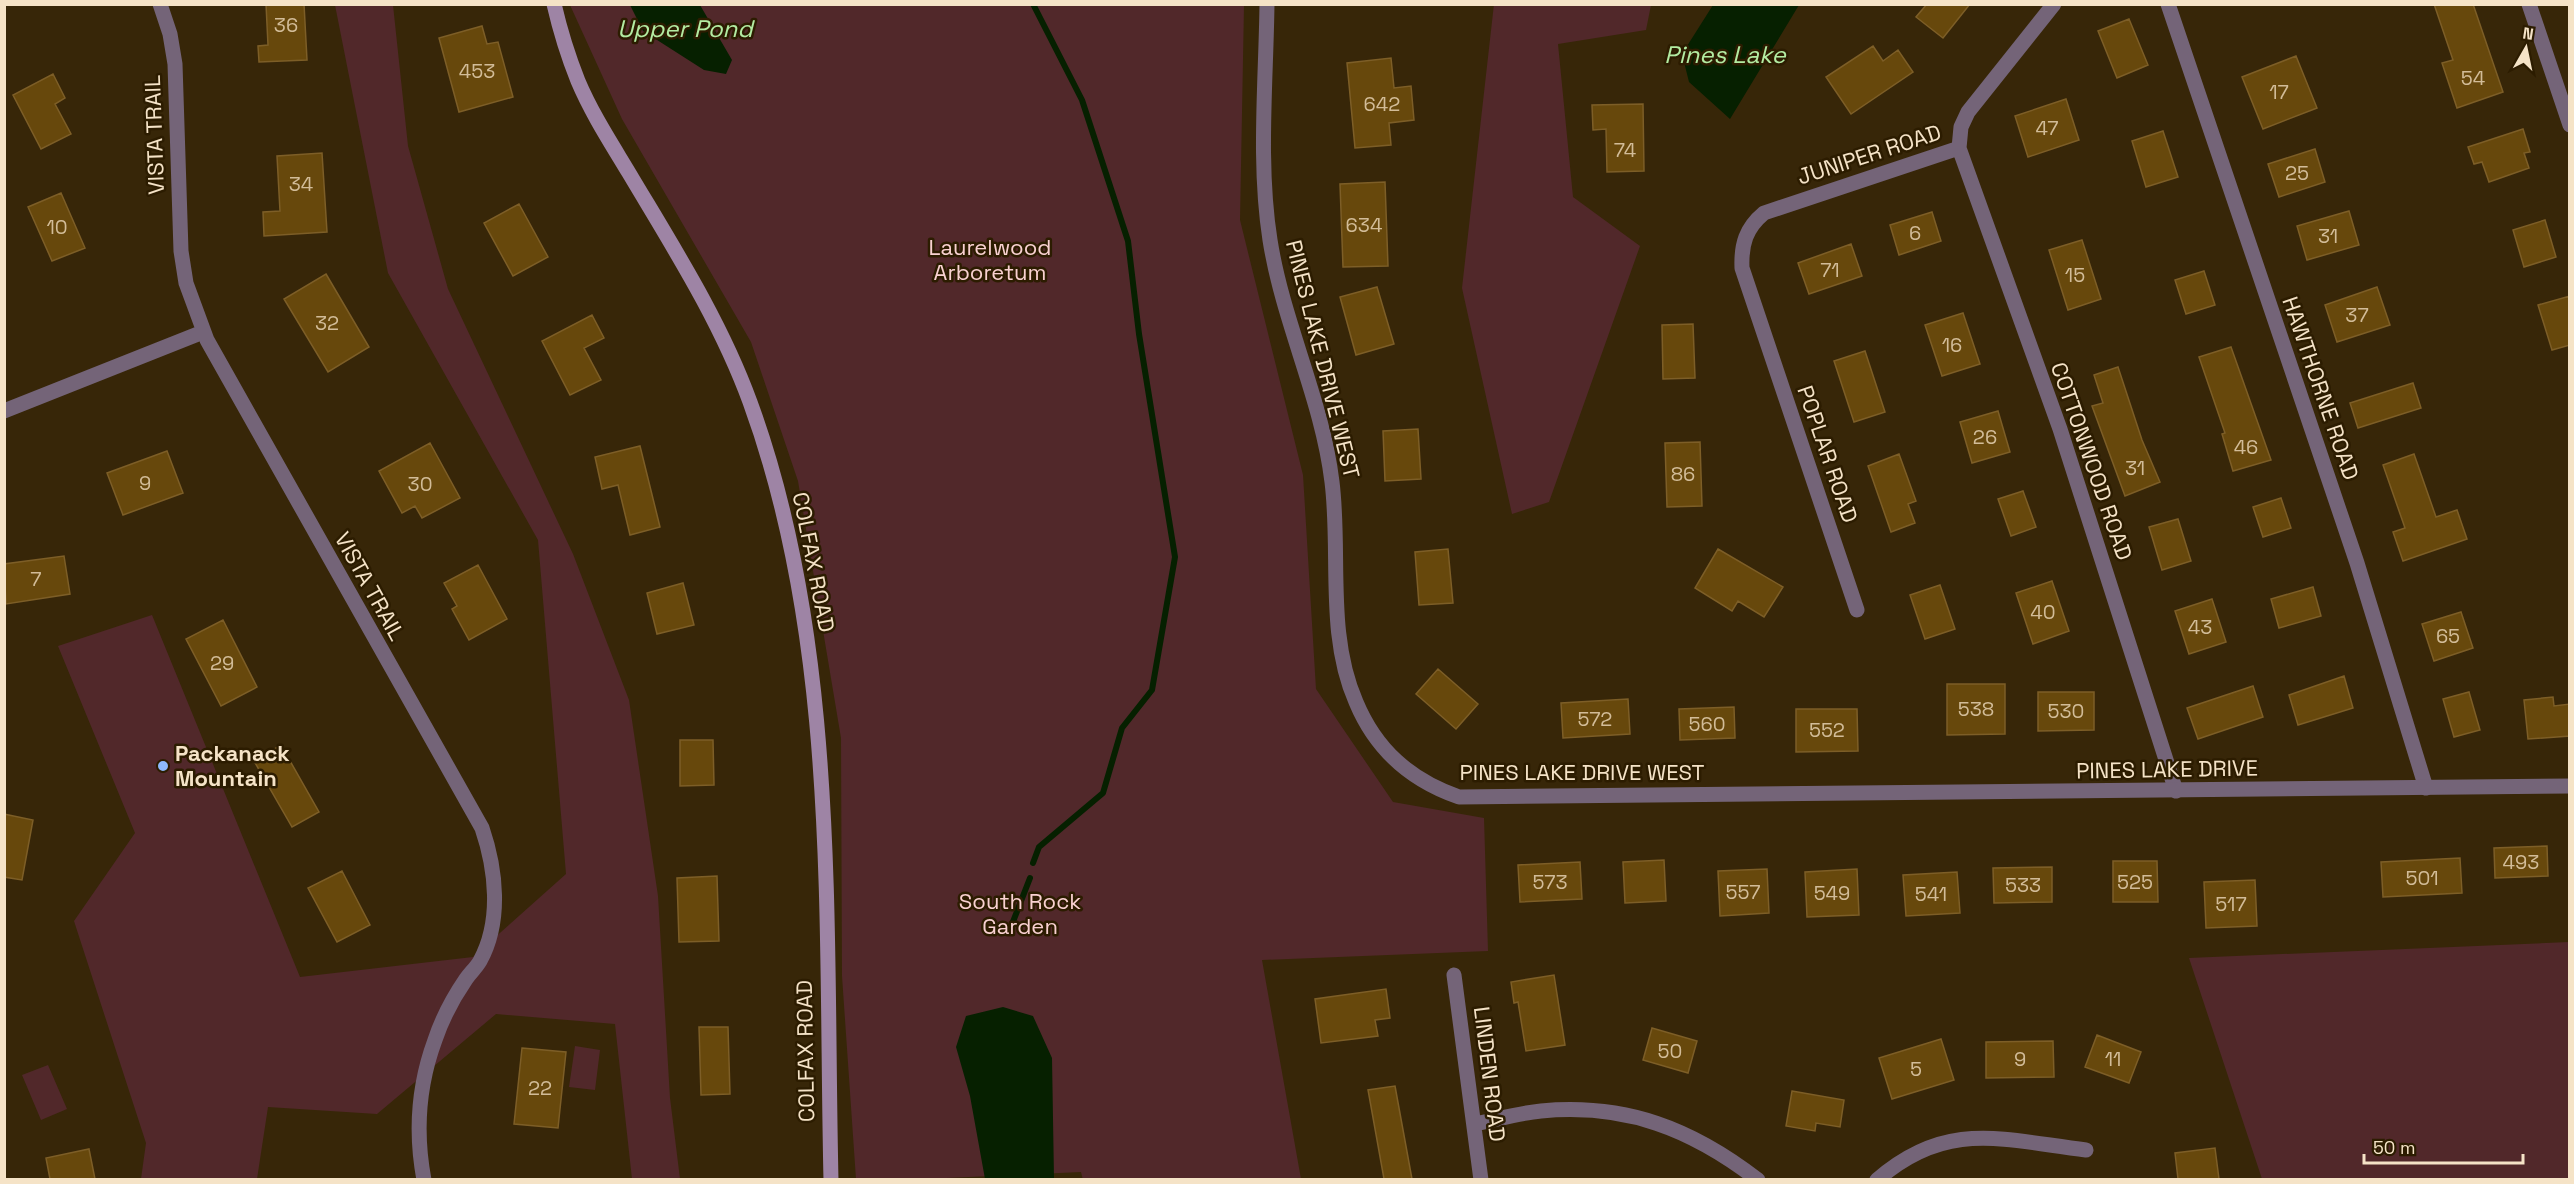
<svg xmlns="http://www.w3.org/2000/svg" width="2574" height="1184" font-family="'Space Grotesk',sans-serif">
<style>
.green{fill:#51282a}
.water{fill:#062000}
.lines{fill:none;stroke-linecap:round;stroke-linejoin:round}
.stream{stroke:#062000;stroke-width:6}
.building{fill:#67480c;stroke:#7d5e27;stroke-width:1.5}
.minor{stroke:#746478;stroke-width:15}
.tertiary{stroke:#746478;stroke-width:15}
.secondary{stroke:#9e84a5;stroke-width:15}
.poi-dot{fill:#8db9fc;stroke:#2c1c00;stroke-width:2}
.labels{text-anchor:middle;stroke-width:5;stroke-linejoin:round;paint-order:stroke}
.number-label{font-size:20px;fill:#d2bc98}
.street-label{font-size:22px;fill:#f5e3c7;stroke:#2c1c00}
.park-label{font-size:22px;fill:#f9d1d1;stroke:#2c1c00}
.poi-label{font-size:22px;font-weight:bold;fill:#f5e3c7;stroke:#2c1c00;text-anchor:start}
.water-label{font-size:24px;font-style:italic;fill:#b3eca2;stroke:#2c1c00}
</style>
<rect width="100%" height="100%" fill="#372608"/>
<!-- green -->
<path class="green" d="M1494,4L1651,5L1646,30L1558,44L1573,197L1640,246L1549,502L1512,514L1462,288Z
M335,5H393L408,146L448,289L573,554L629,700L658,896L670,1098L680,1179H632L615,1024L496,1014L377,1114L268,1107L257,1179H141L146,1143L74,921L135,833L58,646L152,615L300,977L473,957L566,874L538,540L388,273Z
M570,5H1244L1240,220L1303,475L1316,689L1393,802L1484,818L1488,951L1262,960L1301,1179L1083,1180L1081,1172L925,1179H856L842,976L841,738L798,481L751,342L622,119Z
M2569,942V1179H2262L2189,958Z
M575,1046L600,1050L595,1090L569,1087Z
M48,1065L67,1109L41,1120L22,1075Z"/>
<!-- water -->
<path class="water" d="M630,5H700L732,60L726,74L704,70L643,31Z
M1713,5H1799L1730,119L1689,82L1682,54Z
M1003,1007L1033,1016L1052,1058L1054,1179H985L970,1096L956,1047L966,1016Z"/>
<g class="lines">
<!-- stream -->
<path class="stream" d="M1033,863L1039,847L1103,793L1122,728L1152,690L1175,557L1139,334L1128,241L1082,100L1033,4
M1009,932L1030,878"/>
</g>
<!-- building -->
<path class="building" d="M266,4H304L307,60L259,62L258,46L268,45Z
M1927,4H1970L1943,38L1916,17Z
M2434,4H2473L2503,92L2457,108L2442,63L2453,60Z
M2129,19L2148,65L2117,78L2098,31Z
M482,26L487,44L498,42L513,97L459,112L439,38Z
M1873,46L1883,61L1898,50L1913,72L1851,114L1826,77Z
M2296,56L2317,108L2263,129L2242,77Z
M1391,58L1394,88L1411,86L1414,120L1389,123L1391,145L1355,148L1347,63Z
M53,74L65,98L55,104L71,134L41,149L13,95Z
M2066,99L2079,140L2028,157L2015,116Z
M1643,104L1644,171L1607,172L1606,129L1593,130L1592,105Z
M2523,129L2530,152L2524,153L2529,168L2489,182L2482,162L2474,164L2468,147Z
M2163,131L2178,177L2146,187L2132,141Z
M2315,149L2325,182L2279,197L2268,164Z
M322,153L327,232L264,236L263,212L280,211L277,156Z
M1385,182L1388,266L1343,267L1340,184Z
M61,193L85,248L52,261L28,207Z
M519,204L548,257L513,276L484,223Z
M2349,211L2359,245L2307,260L2297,226Z
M1932,212L1941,241L1899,255L1890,225Z
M2545,220L2556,257L2524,267L2513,230Z
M2082,240L2101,299L2068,310L2049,250Z
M1851,244L1862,276L1809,294L1798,263Z
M2204,271L2215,305L2186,314L2175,280Z
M326,274L369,347L328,372L284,299Z
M1377,287L1394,344L1356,355L1340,297Z
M2377,287L2390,325L2337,342L2325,305Z
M2570,296V345L2552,350L2538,305Z
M1963,313L1980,364L1942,376L1925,325Z
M592,315L604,338L584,348L601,380L570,395L542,341Z
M1693,324L1695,378L1663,379L1662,325Z
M2231,347L2271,460L2233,471L2222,434L2225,433L2199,357Z
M1865,351L1885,412L1854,422L1834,361Z
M2118,367L2142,440L2160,482L2125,496L2092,406L2103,403L2094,375Z
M2413,383L2421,408L2358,428L2350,403Z
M1998,411L2010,452L1972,463L1960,422Z
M1418,429L1421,479L1385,481L1383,431Z
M1700,442L1702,506L1667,507L1665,443Z
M430,443L460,498L422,518L415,506L402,513L379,471Z
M640,446L660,527L630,535L618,485L602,489L595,457Z
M167,451L183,493L123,515L107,473Z
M1899,454L1916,501L1908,504L1915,523L1891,532L1868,466Z
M2414,454L2436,517L2457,510L2467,539L2403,561L2393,532L2405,528L2383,465Z
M2023,491L2036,527L2011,536L1998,499Z
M2281,498L2291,528L2263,537L2253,507Z
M2178,519L2191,561L2162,570L2149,527Z
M1448,549L1453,603L1419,605L1415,552Z
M1718,549L1783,587L1764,617L1738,601L1732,611L1695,588Z
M64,556L70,594L6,604L4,564Z
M478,565L507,619L469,640L452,609L457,606L444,583Z
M2052,581L2069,631L2033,644L2016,593Z
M683,583L694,625L657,634L647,593Z
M1940,585L1955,629L1925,639L1910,595Z
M2313,587L2321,616L2279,628L2271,599Z
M2212,599L2226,642L2189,654L2175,611Z
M2461,612L2473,648L2434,661L2422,624Z
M223,620L257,687L221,706L186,639Z
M1438,669L1478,704L1456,729L1416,694Z
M2344,676L2353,708L2298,725L2289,695Z
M1947,684H2005V734L1947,735Z
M2253,686L2263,717L2198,739L2187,708Z
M2038,692H2094V730L2038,731Z
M2469,692L2480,730L2454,737L2443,699Z
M2553,697L2554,706L2570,704V736L2528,739L2524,700Z
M1628,699L1630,734L1563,738L1561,703Z
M1734,707L1735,738L1680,740L1679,709Z
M1796,709H1857L1858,751L1796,752Z
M680,740H713L714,785L680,786Z
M281,745L319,812L292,827L254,761Z
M4,814L33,820L22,880L4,877Z
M2547,846L2548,876L2495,878L2494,848Z
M2460,858L2462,893L2383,897L2381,862Z
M1664,860L1666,901L1625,903L1623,862Z
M2113,861H2157L2158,902H2113Z
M1580,862L1582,899L1520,902L1518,865Z
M2052,867V902L1994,903L1993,868Z
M1767,869L1769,913L1720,916L1718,871Z
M1857,869L1859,915L1807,917L1805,872Z
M342,871L370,925L337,942L308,888Z
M1957,872L1960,913L1906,916L1903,875Z
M717,876L719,941L679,942L677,878Z
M2255,880L2257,926L2206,928L2204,882Z
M1554,975L1565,1045L1526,1051L1518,1002L1514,1003L1511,982Z
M1386,989L1390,1018L1375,1020L1378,1036L1321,1043L1315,999Z
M699,1027H728L730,1094L701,1095Z
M1652,1028L1697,1041L1688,1073L1643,1060Z
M2097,1035L2141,1052L2129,1083L2085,1067Z
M1941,1039L1954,1080L1892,1099L1879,1058Z
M2053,1041L2054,1077L1986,1078V1042Z
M522,1048L566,1052L558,1128L514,1124Z
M1395,1086L1412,1179H1384L1368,1090Z
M1792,1091L1844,1100L1840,1127L1816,1123L1815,1131L1786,1126Z
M2215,1148L2219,1179H2178L2175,1153Z
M89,1149L95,1179H50L46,1158Z"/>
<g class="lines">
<!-- minor -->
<path class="minor" d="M160,4L170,34L175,64L181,251L186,283L207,340L482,828C496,869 502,921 480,961C476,968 470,973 466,979C453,998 442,1019 435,1040C418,1086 415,1132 424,1180
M2054,4L1968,112L1961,127L1959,148L2060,429L2176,791
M2168,4L2357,563L2426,788
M2529,4L2570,125
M4,411L203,332
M1857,610L1742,268C1741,244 1746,228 1764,213L1959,148
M1454,975L1481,1180
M1474,1124C1496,1120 1519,1113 1541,1111C1626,1103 1692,1129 1758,1180
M1877,1180C1947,1119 2003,1140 2086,1150"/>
<!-- tertiary -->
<path class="tertiary" d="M1267,4C1266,82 1258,163 1270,240C1283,323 1322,399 1332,482C1341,554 1326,634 1356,702C1376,750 1410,780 1459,797L2570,786"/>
<!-- secondary -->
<path class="secondary" d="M554,4C560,30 568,56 578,81C592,114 611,143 629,173C673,247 720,320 750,402C839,645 825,924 831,1180"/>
</g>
<!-- markers -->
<circle class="poi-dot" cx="163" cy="766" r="6"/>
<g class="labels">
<!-- number labels -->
<g class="number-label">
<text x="286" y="32">36</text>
<text x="477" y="78">453</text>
<text x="2473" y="85">54</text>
<text x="2279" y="99">17</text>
<text x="1382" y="111">642</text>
<text x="2047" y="135">47</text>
<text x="1625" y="157">74</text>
<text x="2297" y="180">25</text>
<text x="301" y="191">34</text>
<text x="1364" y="232">634</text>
<text x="57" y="234">10</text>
<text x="1915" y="240">6</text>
<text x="2328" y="243">31</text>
<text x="1830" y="277">71</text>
<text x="2075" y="282">15</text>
<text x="2357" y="322">37</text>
<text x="327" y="330">32</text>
<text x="1952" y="352">16</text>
<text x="1985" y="444">26</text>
<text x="2246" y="454">46</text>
<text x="2135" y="475">31</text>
<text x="1683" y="481">86</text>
<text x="145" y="490">9</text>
<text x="420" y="491">30</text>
<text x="36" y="586">7</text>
<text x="2043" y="619">40</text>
<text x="2200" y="634">43</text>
<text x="2448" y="643">65</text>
<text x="222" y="670">29</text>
<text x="1976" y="716">538</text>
<text x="2066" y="718">530</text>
<text x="1595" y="726">572</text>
<text x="1707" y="731">560</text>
<text x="1827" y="737">552</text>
<text x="2521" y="869">493</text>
<text x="2422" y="885">501</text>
<text x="1550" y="889">573</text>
<text x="2135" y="889">525</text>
<text x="2023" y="892">533</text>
<text x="1743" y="899">557</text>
<text x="1832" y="900">549</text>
<text x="1931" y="901">541</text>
<text x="2231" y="911">517</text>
<text x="1670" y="1058">50</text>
<text x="2020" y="1066">9</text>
<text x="2113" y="1066">11</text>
<text x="1916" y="1076">5</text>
<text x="540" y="1095">22</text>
</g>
<!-- street labels -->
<g class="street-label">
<text transform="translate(154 135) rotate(-92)" y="8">VISTA TRAIL</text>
<text transform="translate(1869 154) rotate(-18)" y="8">JUNIPER ROAD</text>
<text transform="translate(1323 359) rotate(76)" y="8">PINES LAKE DRIVE WEST</text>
<text transform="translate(2321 388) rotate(71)" y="8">HAWTHORNE ROAD</text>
<text transform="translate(1828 454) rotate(71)" y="8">POPLAR ROAD</text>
<text transform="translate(2092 461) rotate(71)" y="8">COTTONWOOD ROAD</text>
<text transform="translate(814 562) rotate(79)" y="8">COLFAX ROAD</text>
<text transform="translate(370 586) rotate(61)" y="8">VISTA TRAIL</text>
<text transform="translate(2167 769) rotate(-1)" y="8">PINES LAKE DRIVE</text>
<text x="1582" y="780">PINES LAKE DRIVE WEST</text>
<text transform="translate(805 1051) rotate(-91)" y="8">COLFAX ROAD</text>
<text transform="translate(1490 1074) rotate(83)" y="8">LINDEN ROAD</text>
</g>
<!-- park labels -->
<g class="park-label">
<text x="990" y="255">Laurelwood<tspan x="990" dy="25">Arboretum</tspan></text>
<text x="1020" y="909">South Rock<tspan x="1020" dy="25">Garden</tspan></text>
</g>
<!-- poi labels -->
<g class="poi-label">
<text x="175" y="761">Packanack<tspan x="175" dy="25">Mountain</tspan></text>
</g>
<!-- water labels -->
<g class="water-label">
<text x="685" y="37">Upper Pond</text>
<text x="1725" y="63">Pines Lake</text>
</g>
</g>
<!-- border -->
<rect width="2574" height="1184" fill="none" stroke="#f5e3c7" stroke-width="12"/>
<!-- north arrow -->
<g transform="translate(2526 48) rotate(9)" stroke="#2c1c00" stroke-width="4.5" paint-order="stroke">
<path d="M0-4.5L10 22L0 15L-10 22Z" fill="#f5e3c7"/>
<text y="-9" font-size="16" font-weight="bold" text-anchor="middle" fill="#f5e3c7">N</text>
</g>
<!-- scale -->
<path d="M2364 1154v9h159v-9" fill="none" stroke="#f5e3c7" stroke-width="3"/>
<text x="2373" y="1154" font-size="18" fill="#f5e3c7" stroke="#2c1c00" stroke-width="4.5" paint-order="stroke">50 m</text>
</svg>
